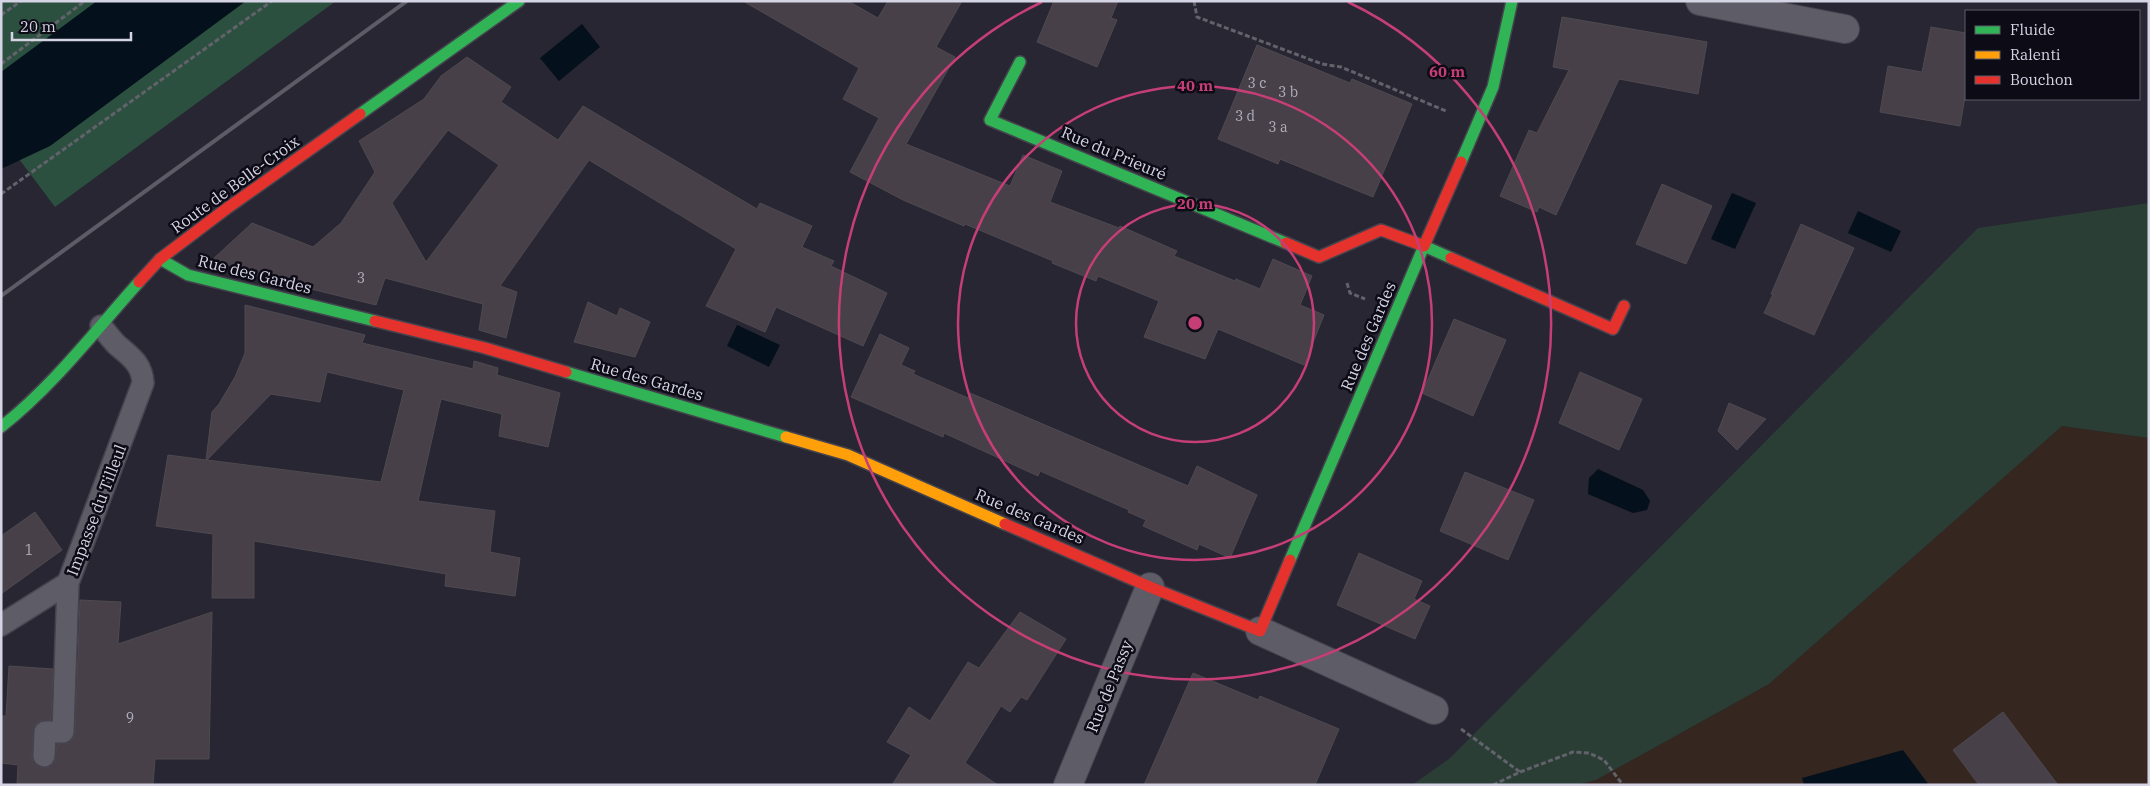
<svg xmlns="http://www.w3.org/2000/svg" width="2150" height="786" font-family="'IBM Plex Serif',serif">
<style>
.industrial{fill:#352720}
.green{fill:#2a3e35}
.forest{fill:#2c503f}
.water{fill:#04101b}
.building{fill:#474049;stroke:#4f4950;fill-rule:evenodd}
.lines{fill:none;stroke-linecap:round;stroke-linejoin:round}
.lane-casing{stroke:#44434e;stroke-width:24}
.street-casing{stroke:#44434e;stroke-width:30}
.fast-casing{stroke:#44434e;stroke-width:14}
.slow-casing{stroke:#44434e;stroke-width:14}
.jam-casing{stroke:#44434e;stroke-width:14}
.path{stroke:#62626b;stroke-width:3;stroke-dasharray:5 2.5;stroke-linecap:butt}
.lane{stroke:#5d5c67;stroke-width:21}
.street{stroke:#5d5c67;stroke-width:28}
.fast{stroke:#30b455;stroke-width:11}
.slow{stroke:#ff9f0a;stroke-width:11}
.jam{stroke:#e5322d;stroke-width:11}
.rail{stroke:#5d5c66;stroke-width:4}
.ring{fill:none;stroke:#c63e76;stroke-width:2.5}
.labels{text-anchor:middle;stroke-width:5;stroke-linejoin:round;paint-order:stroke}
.number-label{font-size:14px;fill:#b2afbd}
.street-label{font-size:16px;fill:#d5d4e4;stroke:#0d0c16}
.centre{fill:#c63e76;stroke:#0d0c16;stroke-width:2.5}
.ring-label{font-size:15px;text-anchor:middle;font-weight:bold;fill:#c63e76;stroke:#0d0c16;stroke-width:5;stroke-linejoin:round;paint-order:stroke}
</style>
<rect width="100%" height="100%" fill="#272632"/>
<!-- industrial -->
<path class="industrial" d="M2062,426L2149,438V785H1578L1596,780L1769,684Z"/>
<!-- green -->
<path class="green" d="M2149,203V438L2062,426L1769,684L1596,780L1577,785H1412L1449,759L1978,228Z"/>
<!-- forest -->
<path class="forest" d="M1,1H336L55,207L1,135Z"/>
<!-- water -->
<path class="water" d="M97,1H246L50,146L1,169V72Z
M582,24L600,47L559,81L540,58Z
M1732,193L1756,203L1735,249L1711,239Z
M1858,211L1901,231L1891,252L1848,233Z
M737,325L780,345L769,367L727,346Z
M1598,469L1643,490L1650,501L1647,510L1633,513L1588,494L1589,478Z
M1903,750L1929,785H1804L1802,778Z"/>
<!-- building -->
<path class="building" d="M743,1H848L878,18L888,1H962L936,47L955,57L906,144L1010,186L1023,155L1062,171L1050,202L1119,228L1120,226L1177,251L1174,256L1235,281L1236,279L1260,289L1273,259L1312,276L1300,305L1324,315L1304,365L1218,329L1205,359L1144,337L1159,301L1098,276L1096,281L1052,263L1053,261L965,224L964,226L903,200L850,172L879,118L843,99L859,68Z
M1054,1H1118L1111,18L1117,20L1097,67L1037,42Z
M1562,17L1707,42L1698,94L1619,79L1556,215L1539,207L1537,212L1500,196L1529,130L1537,133L1569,70L1553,67Z
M1931,27L1966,33V91L1960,126L1880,112L1888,66L1922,72Z
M1257,45L1350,83L1352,79L1412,104L1373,197L1280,159L1278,164L1218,139Z
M467,57L511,87L501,102L558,140L583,106L757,209L760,203L812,226L802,247L834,261L831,266L887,293L863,346L776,307L765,332L706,306L736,249L589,160L500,286L517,292L506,338L479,330L483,304L385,278L376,305L246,273V270L212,260L252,223L313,247L341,223L375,172L359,141L424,99L441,76ZM448,130L499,165L426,262L392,203Z
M1662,184L1712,206L1686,264L1636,244Z
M1801,224L1854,248L1814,335L1764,313L1773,294H1771Z
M588,302L617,316L620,308L650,322L635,357L574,342Z
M245,305L365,335L362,343L473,369L474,361L481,363L498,368L497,375L560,393L548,447L499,436L502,414L441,399L418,501L495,511L490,552L520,558L515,596L445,586L446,574L254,541V598H212L213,534L156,526L168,455L206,460L212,412L219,404L235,377L245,353ZM327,372L404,390L381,482L207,460L271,394L320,402Z
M1454,319L1506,340L1473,416L1422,393Z
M880,334L909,348L901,365L915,371L913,374L968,398L970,393L1188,486L1197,466L1257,495L1230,558L1199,544L1197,550L1143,526L1146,520L1128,512L1129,510L1040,471L1038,476L944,433L943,437L851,397Z
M1580,372L1642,399L1619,450L1559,423Z
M1729,403L1766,419L1737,450L1718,431Z
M1465,472L1534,500L1508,560L1440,531Z
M35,512L62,550L1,594V536Z
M1359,553L1422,581L1414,599L1430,606L1415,639L1337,605Z
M80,600L121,602L118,644L212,612L209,759H155L153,785H17L18,765L1,763V716H6L9,666L53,669L51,720L39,721L34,726L32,755L33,761L37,766L43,768L49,767L55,762L57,744L70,743L75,733Z
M1020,612L1066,639L1027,700L1021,697L1010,712L1001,706L965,763L998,785H892L911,755L887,742L909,707L930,721L968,662L979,668Z
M1193,673L1258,700L1260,696L1339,729L1315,785H1144Z
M2003,712L2058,785H1979L1953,750Z"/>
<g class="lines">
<defs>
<path id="lane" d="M1,625L68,583
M44,756L45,732H63L68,583L143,383C142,364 131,357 117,345C111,339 106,332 101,326"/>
<path id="street" d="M1700,1L1845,29
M1260,631L1434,710
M1068,785L1150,587"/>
<path id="fast" d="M1020,62L990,120L1286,243
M360,114L519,1
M1461,162L1493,87L1512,1
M160,259L188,275L375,321
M566,372L786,437
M1,427C53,386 95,331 139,282
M1290,560L1424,246L1451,258"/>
<path id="slow" d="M786,437L848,455L1005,524"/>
<path id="jam" d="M1286,243L1319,257L1381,230L1424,246L1461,162
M1451,258L1613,329L1624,306
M139,282L160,259L226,209L360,114
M375,321L485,348L566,372
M1005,524L1150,587L1260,631L1290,560"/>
</defs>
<!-- lane casing -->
<use href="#lane" class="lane-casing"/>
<!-- street casing -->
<use href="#street" class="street-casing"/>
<!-- fast casing -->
<use href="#fast" class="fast-casing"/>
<!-- slow casing -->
<use href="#slow" class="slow-casing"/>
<!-- jam casing -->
<use href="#jam" class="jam-casing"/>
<!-- path -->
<path class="path" d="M1194,1L1197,17L1322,64L1341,67L1446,111
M1,15L21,1
M1,64L85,1
M1,194L272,1
M1347,283L1350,293L1365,299
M1461,729L1520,772
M1493,785L1520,772L1573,752L1589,753L1604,760L1623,785"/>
<!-- lane -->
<use href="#lane" class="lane"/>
<!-- street -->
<use href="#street" class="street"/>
<!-- fast -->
<use href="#fast" class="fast"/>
<!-- slow -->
<use href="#slow" class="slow"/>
<!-- jam -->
<use href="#jam" class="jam"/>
<!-- rail -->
<path class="rail" d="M1,296L407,1"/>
</g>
<!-- distance rings -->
<g class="ring">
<circle cx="1195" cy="323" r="119"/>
<circle cx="1195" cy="323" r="237"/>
<path d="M1348 2A356 356 0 1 1 1042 2"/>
</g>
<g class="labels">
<!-- number labels -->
<g class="number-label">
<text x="1257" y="88">3 c</text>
<text x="1288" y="97">3 b</text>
<text x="1245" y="121">3 d</text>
<text x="1278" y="132">3 a</text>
<text x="361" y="283">3</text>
<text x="29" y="555">1</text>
<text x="130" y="723">9</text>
</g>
<!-- street labels -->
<g class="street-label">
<text transform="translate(1114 153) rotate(23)" y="6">Rue du Prieuré</text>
<text transform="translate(235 184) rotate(-36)" y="6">Route de Belle-Croix</text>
<text transform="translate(255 274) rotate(14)" y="6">Rue des Gardes</text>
<text transform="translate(1368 336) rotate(-67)" y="6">Rue des Gardes</text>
<text transform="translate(647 379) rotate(16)" y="6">Rue des Gardes</text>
<text transform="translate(96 510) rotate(-69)" y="6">Impasse du Tilleul</text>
<text transform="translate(1030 516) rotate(23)" y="6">Rue des Gardes</text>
<text transform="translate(1109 686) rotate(-68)" y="6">Rue de Passy</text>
</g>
</g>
<circle cx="1195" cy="323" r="8" class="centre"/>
<g class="ring-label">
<text x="1447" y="77">60 m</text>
<text x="1195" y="91">40 m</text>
<text x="1195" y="209">20 m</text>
</g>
<!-- border -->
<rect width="2150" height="786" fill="none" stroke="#d5d4e4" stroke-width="5"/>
<!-- legend -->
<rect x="1965" y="10" width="175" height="90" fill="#0d0c16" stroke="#5d5c68"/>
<rect x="1975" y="26" width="25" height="8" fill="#30b455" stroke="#5d5c68"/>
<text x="2010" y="35" font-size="15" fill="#d5d4e4">Fluide</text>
<rect x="1975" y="51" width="25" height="8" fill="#ff9f0a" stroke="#5d5c68"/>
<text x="2010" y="60" font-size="15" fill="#d5d4e4">Ralenti</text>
<rect x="1975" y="76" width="25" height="8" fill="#e5322d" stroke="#5d5c68"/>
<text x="2010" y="85" font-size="15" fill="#d5d4e4">Bouchon</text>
<!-- scale -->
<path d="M12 32v8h119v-8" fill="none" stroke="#d5d4e4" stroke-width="2.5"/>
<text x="20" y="32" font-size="15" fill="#d5d4e4" stroke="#0d0c16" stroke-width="4" paint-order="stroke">20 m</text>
</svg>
